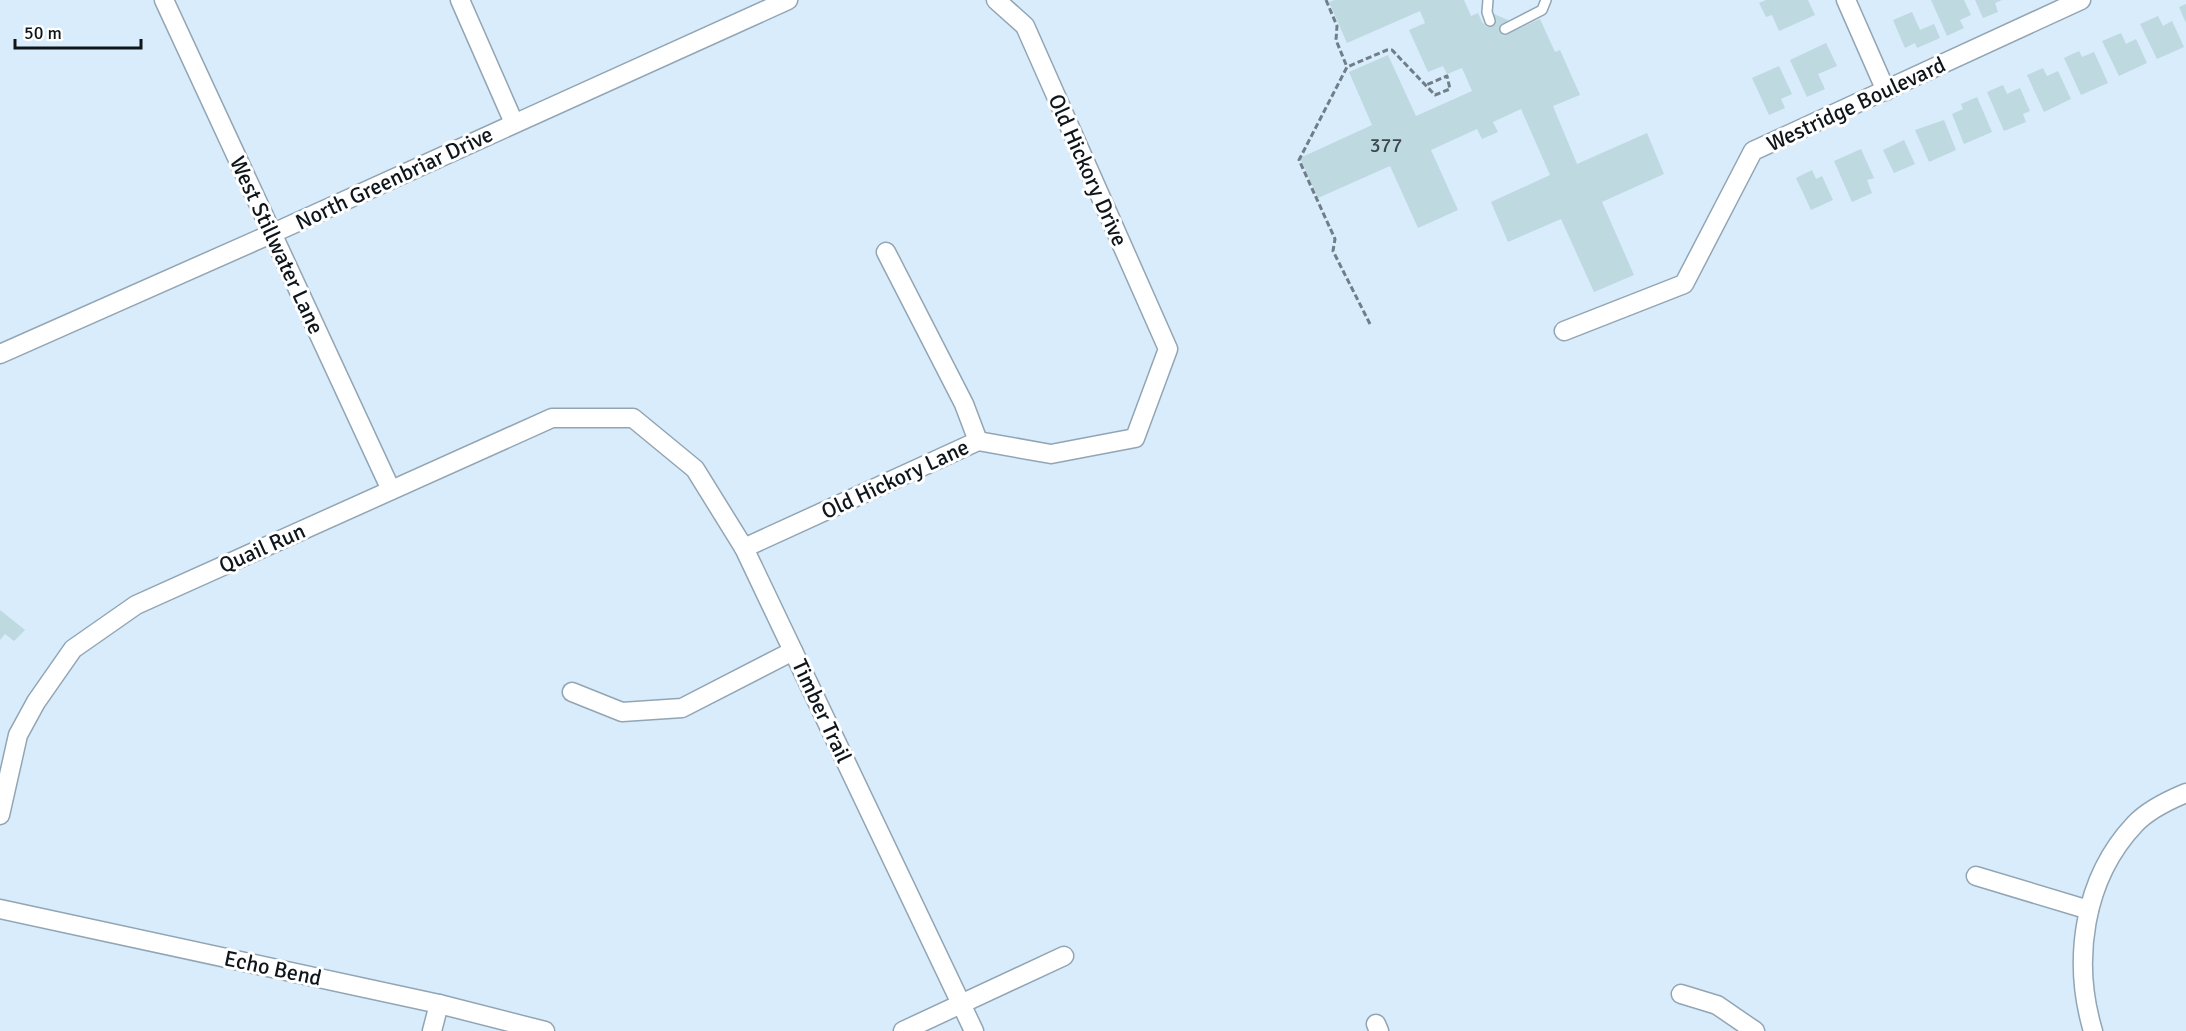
<svg xmlns="http://www.w3.org/2000/svg" width="2186" height="1031" font-family="Signika,sans-serif">
<rect width="100%" height="100%" fill="#d8ecfc"/>
<!-- building -->
<g fill="#bed9e0">
<polygon points="1335,0 1464,0 1471,16 1478,13 1482,22 1487,27 1494,14 1508,20 1503,36 1540,19 1555,52 1560,50 1580,95 1553,106 1577,164 1647,133 1664,174 1602,202 1634,275 1594,292 1561,219 1508,242 1491,202 1550,175 1521,109 1493,122 1498,132 1482,139 1477,129 1431,150 1458,210 1418,228 1390,166 1318,198 1300,158 1372,125 1349,72 1388,55 1416,116 1472,91 1462,68 1447,74 1443,66 1428,72 1409,30 1425,23 1420,11 1347,43 1329,2"/>
<polygon points="1766,0 1808,0 1815,15 1779,31 1772,15 1766,17 1759,3"/>
<polygon points="1931,0 1964,0 1971,15 1960,20 1964,28 1947,36"/>
<polygon points="1975,0 2002,0 1995,3 1998,12 1983,18"/>
<polygon points="2186,4 2186,23 2179,7"/>
<polygon points="1912,12 1920,30 1934,24 1940,38 1917,48 1915,43 1905,48 1893,20"/>
<polygon points="2158,16 2163,26 2172,21 2184,47 2157,59 2140,24"/>
<polygon points="2121,33 2126,44 2136,39 2147,63 2119,76 2102,41"/>
<polygon points="1826,43 1837,66 1818,74 1825,89 1807,97 1790,60"/>
<polygon points="2079,51 2082,57 2094,52 2108,83 2081,95 2064,58"/>
<polygon points="1779,66 1792,94 1781,99 1785,108 1769,115 1752,78"/>
<polygon points="2043,68 2047,76 2058,71 2071,99 2044,112 2027,75"/>
<polygon points="2003,85 2007,94 2020,88 2030,111 2023,114 2026,122 2004,131 1987,92"/>
<polygon points="1977,97 1992,132 1964,144 1952,114 1963,109 1961,104"/>
<polygon points="1944,120 1956,150 1929,162 1915,130"/>
<polygon points="1904,140 1915,164 1894,173 1883,150"/>
<polygon points="1861,149 1874,178 1867,180 1872,193 1852,202 1834,161"/>
<polygon points="1812,170 1816,179 1822,176 1833,200 1811,210 1796,178"/>
<polygon points="0,610 25,630 14,641 5,634 0,640"/>
</g>
<g fill="none" stroke-linecap="round" stroke-linejoin="round">
<!-- service casing -->
<g stroke="#92a5b4" stroke-width="12">
<g id="service">
<polyline points="1488,0 1487,12 1490,21"/>
<polyline points="1505,29 1542,10 1546,0"/>
</g>
</g>
<!-- minor casing -->
<g stroke="#92a5b4" stroke-width="21">
<g id="minor">
<polyline points="164,0 391,490"/>
<polyline points="460,0 514,123"/>
<polyline points="1846,0 1886,91"/>
<polyline points="886,252 964,404 978,441"/>
<polyline points="1564,331 1684,284 1753,151 2081,0"/>
<polyline points="0,354 271,234 788,0"/>
<polyline points="744,548 978,441 1051,454 1135,438 1168,349 1025,26 996,0"/>
<polyline points="572,692 622,712 682,708 793,651"/>
<polyline points="0,815 18,735 36,702 73,649 136,605 552,418 633,418 695,469 744,548 974,1031"/>
<polyline points="1976,876 2089,910"/>
<polyline points="0,909 439,1004 545,1031"/>
<polyline points="1681,994 1717,1005 1755,1031"/>
<polyline points="1376,1024 1379,1031"/>
<polyline points="432,1031 439,1004"/>
<polyline points="903,1031 1064,956"/>
<path d="M 2093,1031 C 2072,961 2083,879 2135,824 C 2148,810 2169,800 2186,793"/>
</g>
</g>
<!-- path -->
<g stroke="#707e88" stroke-width="3" stroke-dasharray="6 3" stroke-linecap="butt">
<polyline points="1326,0 1337,26 1336,40 1347,67"/>
<polyline points="1370,324 1333,251 1335,239 1299,160 1347,67 1387,50 1392,50 1435,95 1450,89 1447,76 1426,85"/>
</g>
<!-- service -->
<use href="#service" stroke="#fff" stroke-width="9"/>
<!-- minor -->
<use href="#minor" stroke="#fff" stroke-width="18"/>
</g>
<g text-anchor="middle" dominant-baseline="central" stroke-width="6" stroke-linejoin="round" paint-order="stroke">
<!-- number labels -->
<g font-size="20" fill="#3b474c">
<text x="1386" y="145">377</text>
</g>
<!-- street labels -->
<g font-size="22" fill="#0f161b" stroke="#fff">
<text transform="translate(1856 104) rotate(-25)">Westridge Boulevard</text>
<text transform="translate(1088 170) rotate(66)">Old Hickory Drive</text>
<text transform="translate(394 178) rotate(-25)">North Greenbriar Drive</text>
<text transform="translate(277 245) rotate(65)">West Stillwater Lane</text>
<text transform="translate(895 479) rotate(-25)">Old Hickory Lane</text>
<text transform="translate(262 548) rotate(-24)">Quail Run</text>
<text transform="translate(822 711) rotate(65)">Timber Trail</text>
<text transform="translate(273 968) rotate(12)">Echo Bend</text>
</g>
</g>
<!-- scale -->
<path d="M15 39v9h126v-9" fill="none" stroke="#0f161b" stroke-width="3"/>
<text x="24" y="39" font-size="18" fill="#0f161b" stroke="#ffffff" stroke-width="4.5" paint-order="stroke">50 m</text>
</svg>
